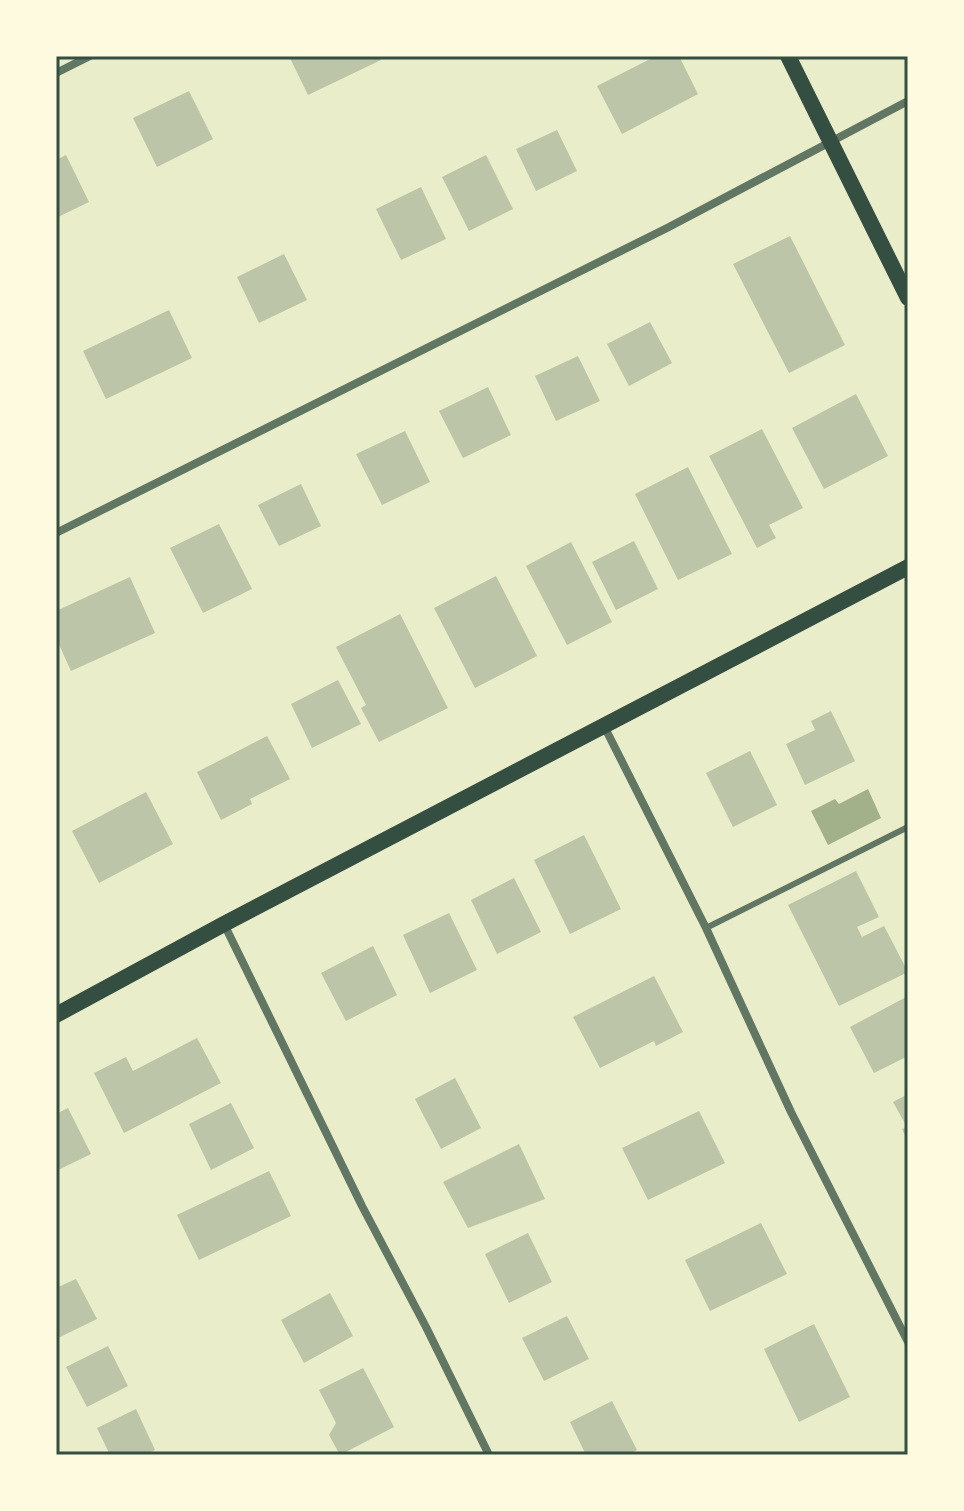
<svg xmlns="http://www.w3.org/2000/svg" width="964" height="1511" font-family="'Noto Sans',sans-serif">
<rect width="100%" height="100%" fill="#e9edc9"/>
<!-- water -->
<polygon fill="#a3b18a" points="868,789 881,818 828,845 811,811 835,799 839,804"/>
<!-- building -->
<g fill="#bcc5a7">
<polygon points="289,56 379,56 381,60 308,95"/>
<polygon points="656,56 679,56 698,94 622,134 597,86"/>
<polygon points="189,91 213,139 157,167 133,118"/>
<polygon points="557,130 577,171 536,191 516,149"/>
<polygon points="66,155 89,202 56,218 56,160"/>
<polygon points="486,155 513,209 469,231 442,177"/>
<polygon points="421,187 446,239 401,260 376,209"/>
<polygon points="790,236 845,345 789,373 733,264"/>
<polygon points="284,254 307,300 259,323 237,277"/>
<polygon points="169,310 192,358 106,399 83,351"/>
<polygon points="650,322 672,363 629,386 607,344"/>
<polygon points="578,356 600,401 556,421 535,376"/>
<polygon points="488,387 511,435 463,458 439,411"/>
<polygon points="856,394 888,456 824,489 792,428"/>
<polygon points="762,429 803,508 769,525 776,538 757,548 709,456"/>
<polygon points="405,431 430,482 382,505 356,454"/>
<polygon points="688,467 732,554 678,580 635,494"/>
<polygon points="301,484 321,526 279,546 258,505"/>
<polygon points="219,524 252,589 203,613 170,548"/>
<polygon points="634,541 658,589 616,610 592,562"/>
<polygon points="571,542 612,622 567,645 526,566"/>
<polygon points="496,576 537,656 475,688 434,608"/>
<polygon points="130,577 155,633 71,671 56,638 56,611"/>
<polygon points="400,614 448,708 379,742 361,708 366,705 336,647"/>
<polygon points="338,680 361,724 312,748 291,704"/>
<polygon points="831,711 855,761 805,785 786,744 815,730 811,721"/>
<polygon points="267,736 290,779 250,799 252,804 221,820 197,772"/>
<polygon points="750,751 777,805 733,827 706,773"/>
<polygon points="146,792 173,844 99,883 72,831"/>
<polygon points="584,835 621,909 570,934 534,860"/>
<polygon points="856,871 879,917 857,927 862,937 884,926 908,972 839,1006 788,905"/>
<polygon points="514,878 541,932 497,954 471,900"/>
<polygon points="449,913 477,970 430,993 403,935"/>
<polygon points="373,946 397,995 346,1021 321,973"/>
<polygon points="654,976 683,1032 656,1046 654,1041 600,1068 573,1017"/>
<polygon points="908,996 908,1056 874,1073 850,1027"/>
<polygon points="197,1038 221,1083 124,1133 94,1073 126,1057 133,1071"/>
<polygon points="455,1078 481,1128 441,1149 415,1099"/>
<polygon points="908,1094 908,1141 902,1129 907,1127 893,1102"/>
<polygon points="231,1103 254,1148 211,1170 189,1124"/>
<polygon points="68,1108 91,1154 56,1171 56,1114"/>
<polygon points="699,1111 725,1163 648,1200 622,1148"/>
<polygon points="519,1144 545,1199 468,1228 443,1182"/>
<polygon points="269,1171 291,1216 199,1260 177,1215"/>
<polygon points="761,1223 787,1274 710,1311 685,1260"/>
<polygon points="528,1233 552,1282 509,1303 485,1254"/>
<polygon points="76,1279 97,1319 56,1339 56,1288"/>
<polygon points="330,1293 353,1336 304,1363 281,1320"/>
<polygon points="567,1316 589,1359 544,1381 522,1338"/>
<polygon points="814,1324 850,1397 799,1422 764,1349"/>
<polygon points="108,1346 128,1386 87,1407 66,1367"/>
<polygon points="363,1368 394,1427 340,1455 329,1435 336,1423 319,1390"/>
<polygon points="612,1401 637,1450 627,1455 586,1455 570,1422"/>
<polygon points="136,1409 155,1450 144,1455 110,1455 97,1428"/>
</g>
<g fill="none" stroke-linecap="round" stroke-linejoin="round">
<!-- service -->
<polyline stroke="#617663" stroke-width="6" points="706,928 908,827"/>
<!-- minor -->
<g stroke="#617663" stroke-width="8">
<polyline points="56,73 90,56"/>
<polyline points="56,533 667,228 908,101"/>
<polyline points="604,726 706,928 791,1112 908,1342"/>
<polyline points="224,924 362,1206 426,1327 489,1455"/>
</g>
<!-- secondary -->
<g stroke="#344e41" stroke-width="16">
<polyline points="788,56 908,298"/>
<polyline points="56,1015 224,924 908,567"/>
</g>
</g>
<!-- border -->
<rect width="964" height="1511" fill="none" stroke="#fefae0" stroke-width="116"/>
<rect x="58" y="58" width="848" height="1395" fill="none" stroke="#344e41" stroke-width="3"/>
</svg>
